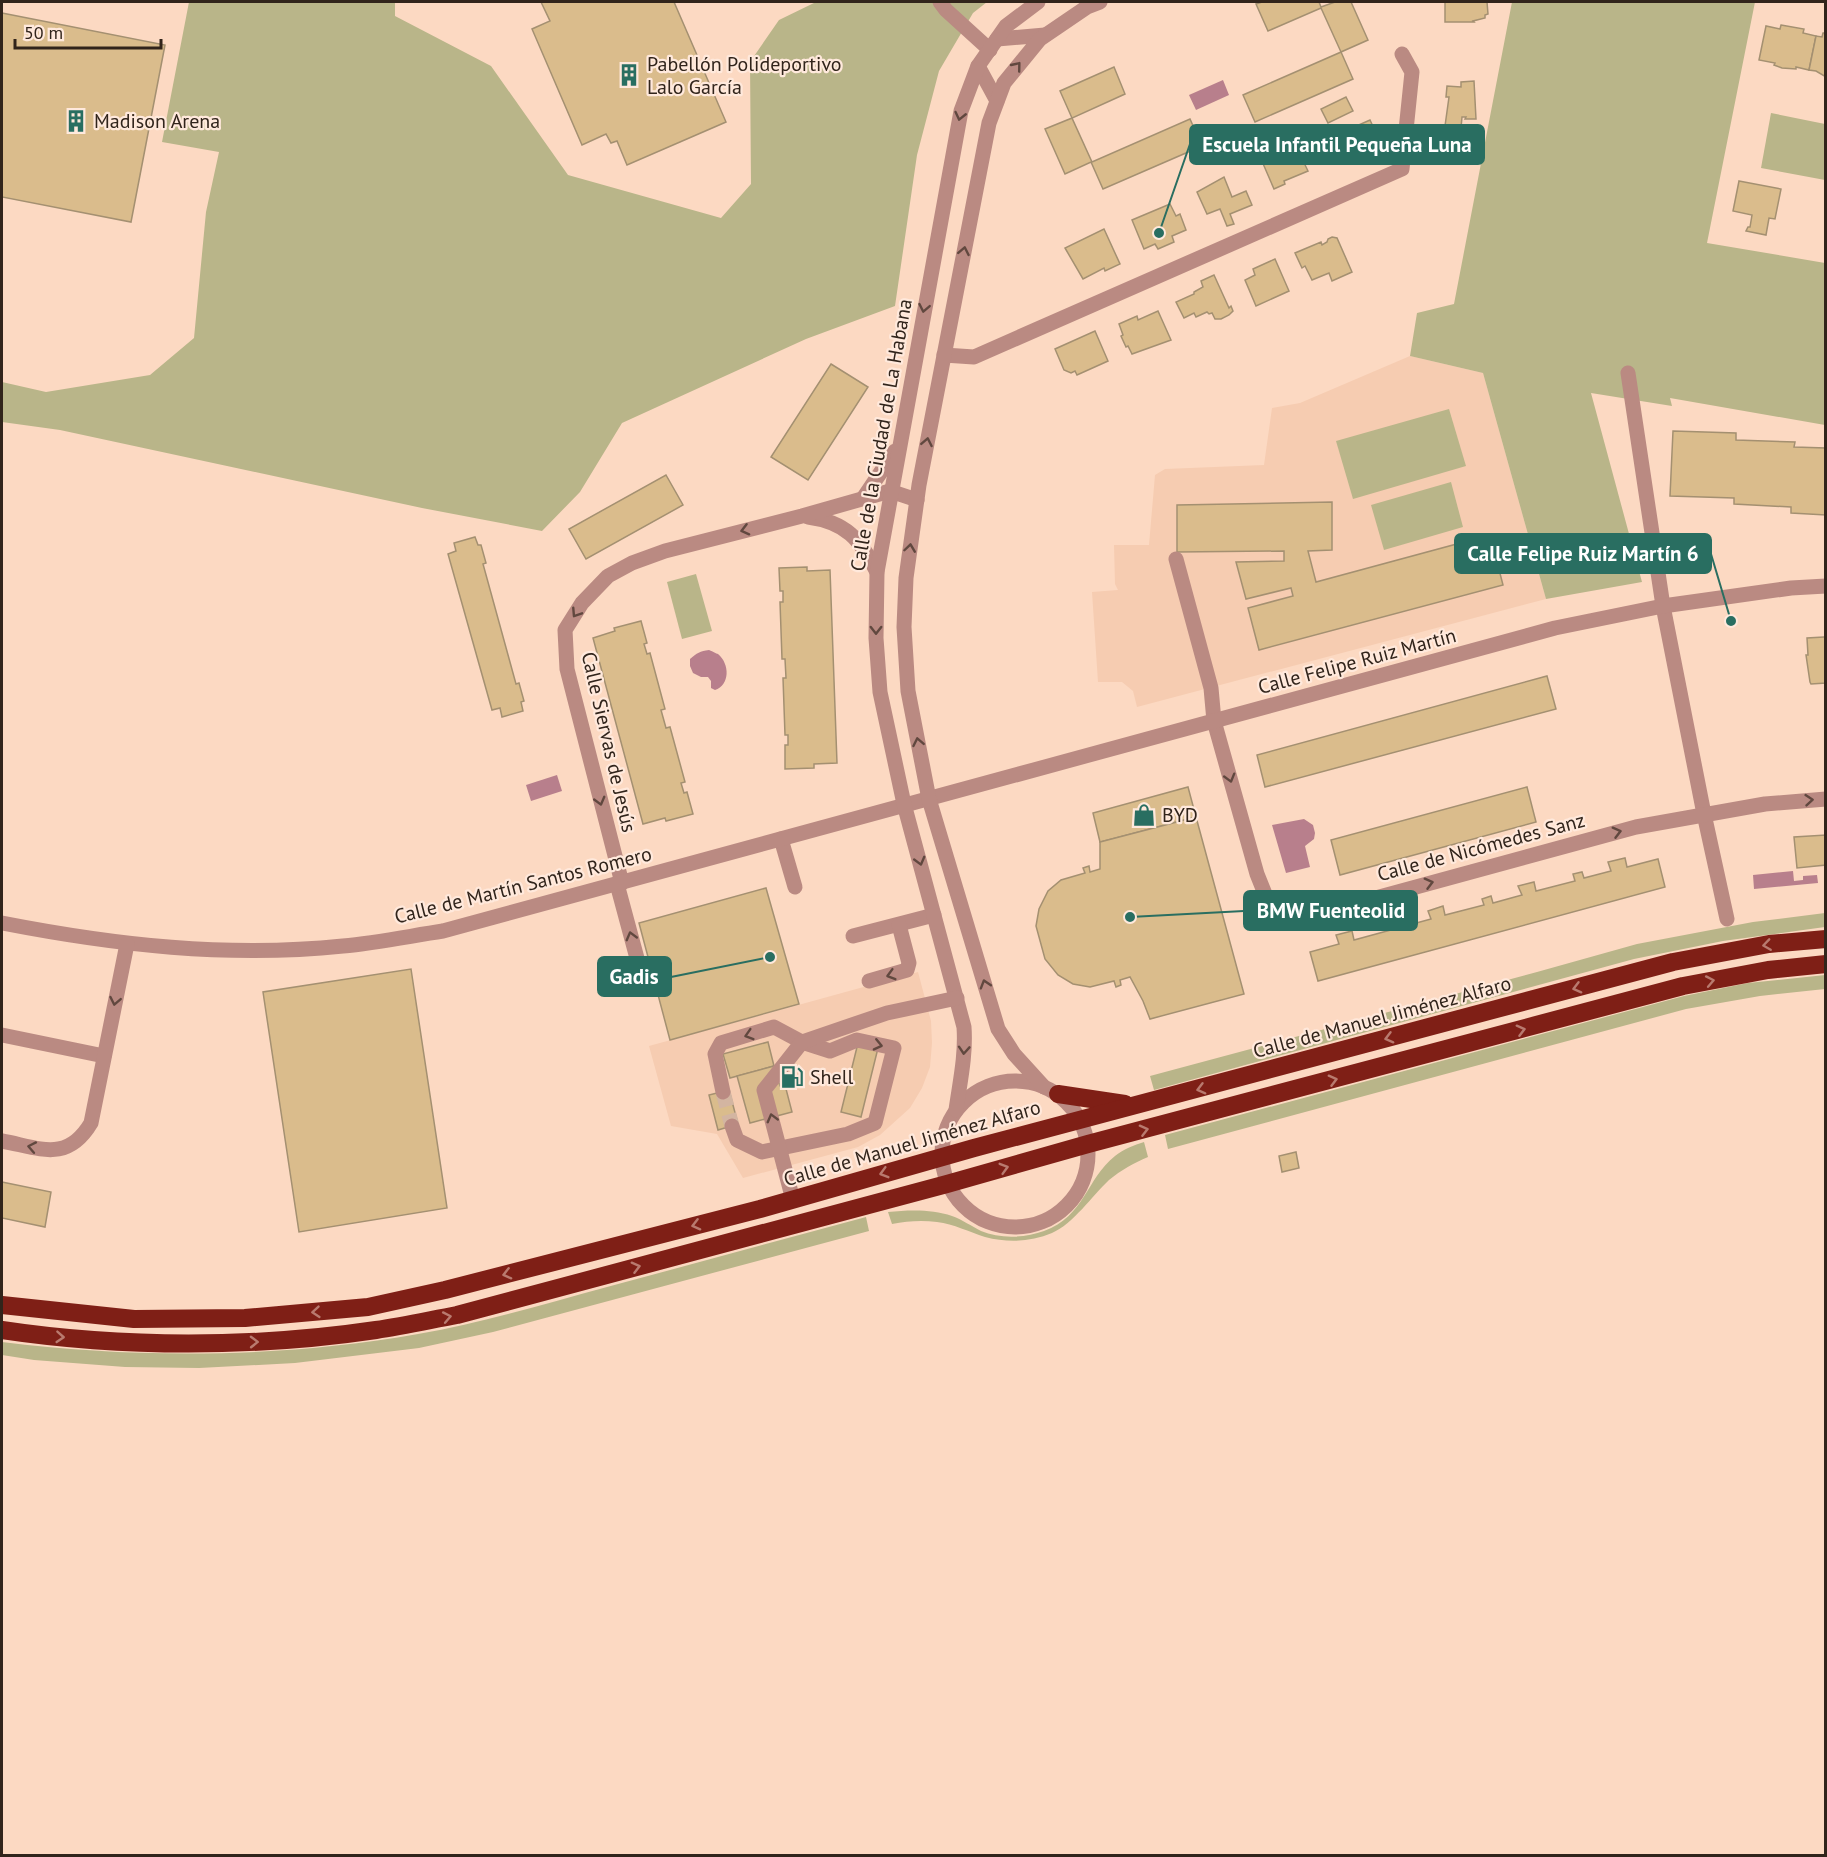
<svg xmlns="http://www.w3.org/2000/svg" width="1827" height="1857" font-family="'PT Sans',sans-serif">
<rect width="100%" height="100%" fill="#fcd9c2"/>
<!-- built -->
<g fill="#f6ccb1">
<polygon points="1410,356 1483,373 1546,599 1137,707 1133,691 1122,682 1098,682 1092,592 1118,590 1115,584 1114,545 1149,545 1155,475 1165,469 1264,465 1272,408 1300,403"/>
<polygon points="918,972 931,1021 932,1043 930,1067 922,1088 910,1108 880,1135 858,1147 743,1178 717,1134 671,1126 649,1046"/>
</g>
<!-- green -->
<g fill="#b9b589">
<polygon points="189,2 395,2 395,16 491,66 568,175 721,218 751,184 750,62 779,20 816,2 987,2 973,13 939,71 917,155 895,306 806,339 622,423 580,492 542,531 422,508 60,430 2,422 2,382 46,392 150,375 194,338 206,212 219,152 162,142"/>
<polygon points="1512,2 1755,2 1707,243 1825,263 1825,425 1670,398 1672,406 1591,393 1642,582 1546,599 1483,373 1410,356 1417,313 1454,304"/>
<polygon points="1771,113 1825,124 1825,180 1761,168"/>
<polygon points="1449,409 1466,466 1353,499 1336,441"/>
<polygon points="1451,482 1463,527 1384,550 1371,505"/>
<polygon points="696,574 712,631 682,639 667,582"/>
<polygon points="1825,913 1825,927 1723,941 1634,959 1154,1090 1150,1076 1537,972 1637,944 1753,922"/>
<polygon points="1825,975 1825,989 1760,996 1686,1009 1168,1149 1165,1135 1684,996 1748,983"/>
<path d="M 1144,1142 L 1148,1157 C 1134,1163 1121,1170 1109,1180 C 1092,1196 1073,1224 1052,1233 C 1031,1242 1008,1243 985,1237 C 969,1232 954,1224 937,1222 C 922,1220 907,1221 892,1224 L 888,1212 C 909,1210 932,1209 952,1216 C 963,1220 971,1226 981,1231 C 1000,1239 1025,1238 1044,1231 C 1085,1216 1086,1179 1115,1156 C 1124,1149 1134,1145 1144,1142 Z"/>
<path d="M 866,1217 L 869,1231 L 493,1332 L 419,1348 L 295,1363 L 199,1368 L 125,1367 L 34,1360 L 2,1355 L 2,1342 C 139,1359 281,1358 418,1334 C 482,1323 544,1304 607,1287 C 693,1264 780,1240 866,1217 Z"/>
</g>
<!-- water -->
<g fill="#b87f8c">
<polygon points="1223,80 1229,95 1196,110 1189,95"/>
<path d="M 709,650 C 710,650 717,654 718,654 C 730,664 730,685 715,690 L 711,688 L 711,681 L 708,677 L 701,677 L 693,673 L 690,666 L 690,659 C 697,653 700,651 709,650 Z"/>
<polygon points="557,775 562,791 531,801 526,785"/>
<polygon points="1304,819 1313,825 1315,833 1314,839 1305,846 1310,867 1286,873 1272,825"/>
<polygon points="1793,871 1794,881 1803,880 1803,876 1817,875 1818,883 1754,889 1753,875"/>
</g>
<!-- building -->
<g fill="#dabc8c" stroke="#a49071" stroke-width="1.5">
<polygon points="541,2 674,2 726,122 627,165 617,141 611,143 606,134 582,145 532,29 550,21"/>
<polygon points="1262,2 1319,2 1321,7 1335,2 1351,2 1368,40 1341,52 1353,79 1255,122 1243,95 1341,52 1321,8 1268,31 1256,4"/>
<polygon points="1445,2 1487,2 1488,14 1485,15 1485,18 1473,21 1474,22 1445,22"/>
<polygon points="2,13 165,45 131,222 2,197"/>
<polygon points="1781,25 1804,29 1803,33 1816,36 1809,70 1796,67 1796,69 1782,68 1774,65 1775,63 1759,60 1766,26 1780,29"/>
<polygon points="1823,33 1826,33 1826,77 1816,71 1809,70 1816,36 1822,37"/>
<polygon points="1114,67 1125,94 1072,118 1092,162 1190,119 1202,146 1103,189 1091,162 1065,174 1045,129 1072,118 1060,91"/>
<polygon points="1474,81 1476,119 1465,119 1466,117 1462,117 1461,128 1445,126 1449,97 1446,97 1447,86 1461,87 1461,82"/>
<polygon points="1346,97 1353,111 1328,123 1321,109"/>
<polygon points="1370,120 1383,148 1344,163 1337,147 1334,149 1330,147 1328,142 1329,138"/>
<polygon points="1295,144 1308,171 1284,181 1285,184 1274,189 1261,159"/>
<polygon points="1224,177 1232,197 1246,191 1252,205 1230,214 1234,224 1227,226 1220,209 1207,214 1197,192"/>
<polygon points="1739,181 1781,189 1775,219 1769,218 1766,235 1746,231 1748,227 1750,227 1752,215 1733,211"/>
<polygon points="1170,204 1176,216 1180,214 1186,230 1172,236 1174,242 1158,249 1155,244 1144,249 1132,220"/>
<polygon points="1104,229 1120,264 1105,271 1104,268 1083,279 1065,248"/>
<polygon points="1332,237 1337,238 1352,272 1332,281 1329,273 1312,280 1305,266 1302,268 1295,253 1321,242 1322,245 1327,242 1328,239"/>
<polygon points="1275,259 1289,291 1256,306 1245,280 1255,275 1253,269"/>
<polygon points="1214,275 1229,308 1231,306 1233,311 1229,315 1221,319 1215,319 1212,313 1209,314 1207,312 1196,317 1194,313 1184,318 1176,302 1194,294 1194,292 1203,287 1201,281"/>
<polygon points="1158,311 1171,340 1132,354 1128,346 1126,347 1121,336 1123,335 1119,324 1137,316 1138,320"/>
<polygon points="1095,331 1108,361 1077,375 1075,371 1071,373 1064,370 1055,349"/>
<polygon points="831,364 868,387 808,480 771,457"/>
<polygon points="1673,431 1736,433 1736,440 1795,442 1794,447 1826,448 1826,515 1791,513 1791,507 1734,504 1734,498 1670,496"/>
<polygon points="666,475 683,505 586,559 569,529"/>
<polygon points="1332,502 1332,550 1308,551 1316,582 1490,535 1503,585 1259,650 1248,608 1293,596 1291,588 1246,599 1236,562 1284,561 1284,551 1177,552 1177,505"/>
<polygon points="475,537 478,545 481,545 486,563 483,564 516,684 519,683 524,701 521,702 523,711 502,717 500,708 492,710 448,554 456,551 454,543"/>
<polygon points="807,567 807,571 830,570 837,763 814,764 814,768 785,769 785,745 788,745 788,735 785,735 783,678 786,678 785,659 782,659 780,602 783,602 783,591 780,591 779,568"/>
<polygon points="641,621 647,643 644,644 647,654 650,653 665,709 661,710 666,728 670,727 685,782 681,783 684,793 687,792 693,814 666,821 665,818 643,824 593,638 615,631 614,628"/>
<polygon points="1824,637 1826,637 1826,683 1811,684 1810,682 1806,655 1808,655 1807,638"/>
<polygon points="1547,676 1556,709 1265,787 1257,755"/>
<polygon points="1188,787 1196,817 1100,842 1093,813"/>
<polygon points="1527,787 1536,822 1340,875 1331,840"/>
<polygon points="1196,817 1244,994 1150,1019 1143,1001 1130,977 1120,980 1121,985 1116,987 1114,981 1090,987 1073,984 1058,975 1045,959 1036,926 1039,909 1048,891 1061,880 1085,873 1083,868 1089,866 1090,872 1100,869 1100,842"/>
<polygon points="1826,835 1826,865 1797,868 1794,837"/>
<polygon points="1625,858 1627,867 1658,859 1665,887 1318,981 1310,952 1339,944 1336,935 1352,931 1354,940 1431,919 1428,911 1443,906 1445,915 1484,905 1482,899 1491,896 1493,903 1522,895 1518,886 1534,882 1536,891 1575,881 1573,874 1582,872 1584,878 1611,871 1608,862"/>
<polygon points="766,888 799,1004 670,1040 639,923"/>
<polygon points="411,969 447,1208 299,1232 263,992"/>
<polygon points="768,1042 774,1066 730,1078 723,1054"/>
<polygon points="858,1043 878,1048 861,1117 841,1112"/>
<polygon points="774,1066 780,1086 785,1085 792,1112 750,1123 737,1076"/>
<polygon points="729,1090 738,1124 718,1130 709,1095"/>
<polygon points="1296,1152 1299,1168 1282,1172 1279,1156"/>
<polygon points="2,1182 51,1192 45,1227 2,1218"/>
</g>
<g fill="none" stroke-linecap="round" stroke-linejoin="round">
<!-- minor-tunnel -->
<polyline stroke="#d3b5a1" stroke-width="15" stroke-dasharray="15 8" stroke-linecap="butt" points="723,1092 732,1126"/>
<!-- minor -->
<g stroke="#ba8a82" stroke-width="15">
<polyline points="940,2 946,10 990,50"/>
<polyline points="997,39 1045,35"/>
<polyline points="978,66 997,101"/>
<polyline points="944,355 974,357 1402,169 1412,72 1402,54"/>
<polyline points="1628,373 1663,606 1704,814 1727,919"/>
<polyline points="864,497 895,451"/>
<path d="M 808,517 C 846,522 860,539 877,572"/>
<polyline points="1176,559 1211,688 1214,721 1257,874 1269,904 1285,915 1317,914 1636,827 1765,804 1826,799"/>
<polyline points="781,839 795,887"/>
<polyline points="622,883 567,669 565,630 582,603 608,576 632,563 665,551 802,516 890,491 917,500"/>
<polyline points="617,884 645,988"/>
<path d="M 2,923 C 115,945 227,958 343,946 C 376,943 410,936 443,931 L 1555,628 L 1663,606 L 1791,588 L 1826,586"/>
<polyline points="853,936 934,915"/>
<polyline points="869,981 907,970 909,963 899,925"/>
<polyline points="2,1035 104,1056"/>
<circle cx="1015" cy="1154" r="73"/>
<polyline points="1044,1087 1014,1054 998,1029 929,799 908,691 904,627 906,578 919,485 989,123 1004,83 1040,39 1087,7 1100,2"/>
<polyline points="723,1092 715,1054 721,1043 774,1027 802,1042 830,1051 857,1040 894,1048 875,1123 848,1134 762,1152 737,1140 732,1126"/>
<path d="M 956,1110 C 960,1082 966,1055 964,1027 L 904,804 L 880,692 L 876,638 L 877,572 L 961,111 L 978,66 L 1006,26 L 1038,2"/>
<path d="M 2,1141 C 40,1148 67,1163 91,1123 L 127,944"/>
<polyline points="793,1200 764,1090 802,1042 887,1013 957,998"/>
</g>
<!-- highway -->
<g stroke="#7f1f16" stroke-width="18">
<polyline points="1058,1094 1125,1104"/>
<polyline points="2,1305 134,1319 245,1318 368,1307 445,1290 760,1209 974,1148 1673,962 1769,944 1826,939"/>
<path d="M 2,1330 C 122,1348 255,1348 376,1330 C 403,1326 430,1320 457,1315 L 947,1184 L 1088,1144 L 1683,986 L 1768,970 L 1826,964"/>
</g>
</g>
<!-- one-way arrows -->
<defs><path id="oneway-chevron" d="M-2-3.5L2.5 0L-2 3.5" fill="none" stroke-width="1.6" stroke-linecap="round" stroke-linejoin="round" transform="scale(1.5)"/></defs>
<g stroke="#61483f">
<use href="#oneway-chevron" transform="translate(1017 66) rotate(-51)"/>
<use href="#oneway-chevron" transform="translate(960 116) rotate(103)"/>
<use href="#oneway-chevron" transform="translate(964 251) rotate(-79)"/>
<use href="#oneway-chevron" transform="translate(924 308) rotate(101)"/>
<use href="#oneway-chevron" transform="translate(927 442) rotate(-79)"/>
<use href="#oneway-chevron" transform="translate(745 530) rotate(166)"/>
<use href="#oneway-chevron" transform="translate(910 548) rotate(-82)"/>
<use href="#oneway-chevron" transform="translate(576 613) rotate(123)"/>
<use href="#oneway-chevron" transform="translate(876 630) rotate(90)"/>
<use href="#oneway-chevron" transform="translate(918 742) rotate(-101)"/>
<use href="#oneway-chevron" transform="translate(1230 778) rotate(74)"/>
<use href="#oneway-chevron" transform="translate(1809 800) rotate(-5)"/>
<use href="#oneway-chevron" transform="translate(600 801) rotate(75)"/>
<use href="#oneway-chevron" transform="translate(1617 832) rotate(-15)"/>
<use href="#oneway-chevron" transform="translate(920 861) rotate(75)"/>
<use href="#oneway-chevron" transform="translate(1429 883) rotate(-15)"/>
<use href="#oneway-chevron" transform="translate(631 936) rotate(-105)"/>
<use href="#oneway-chevron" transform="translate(891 975) rotate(164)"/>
<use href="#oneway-chevron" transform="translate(985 984) rotate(-107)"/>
<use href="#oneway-chevron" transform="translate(115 1001) rotate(101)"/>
<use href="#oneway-chevron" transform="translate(749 1035) rotate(163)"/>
<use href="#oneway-chevron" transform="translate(878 1045) rotate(13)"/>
<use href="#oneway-chevron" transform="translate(964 1050) rotate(94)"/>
<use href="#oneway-chevron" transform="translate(772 1118) rotate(-105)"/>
<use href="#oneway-chevron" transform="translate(32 1147) rotate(-169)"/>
</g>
<g stroke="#b97a6f">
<use href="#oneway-chevron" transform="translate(1767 945) rotate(172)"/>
<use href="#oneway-chevron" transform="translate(1710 981) rotate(-11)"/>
<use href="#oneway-chevron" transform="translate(1577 988) rotate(165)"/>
<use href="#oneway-chevron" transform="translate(1521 1030) rotate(-15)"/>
<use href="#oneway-chevron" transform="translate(1389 1038) rotate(165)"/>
<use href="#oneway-chevron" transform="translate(1333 1080) rotate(-15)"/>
<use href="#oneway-chevron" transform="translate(1201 1089) rotate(165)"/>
<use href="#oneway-chevron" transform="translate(1144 1130) rotate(-14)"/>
<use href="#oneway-chevron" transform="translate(1004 1168) rotate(-16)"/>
<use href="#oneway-chevron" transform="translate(884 1173) rotate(164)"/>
<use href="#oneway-chevron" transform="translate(696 1225) rotate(166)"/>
<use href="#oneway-chevron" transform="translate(636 1267) rotate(-15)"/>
<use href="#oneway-chevron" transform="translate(507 1274) rotate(166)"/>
<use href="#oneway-chevron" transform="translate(316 1312) rotate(175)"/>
<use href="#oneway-chevron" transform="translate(447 1317) rotate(-11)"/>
<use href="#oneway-chevron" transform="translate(60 1337) rotate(4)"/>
<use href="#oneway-chevron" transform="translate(254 1342) rotate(-1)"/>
</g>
<!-- icons -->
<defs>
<g id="building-bare" transform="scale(1.8)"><path d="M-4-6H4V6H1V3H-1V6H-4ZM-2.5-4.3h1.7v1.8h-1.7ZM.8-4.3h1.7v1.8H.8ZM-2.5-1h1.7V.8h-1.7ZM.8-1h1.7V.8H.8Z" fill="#296e61" stroke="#ffe9dc" stroke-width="2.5" paint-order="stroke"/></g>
<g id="shop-bare" transform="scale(1.8)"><path d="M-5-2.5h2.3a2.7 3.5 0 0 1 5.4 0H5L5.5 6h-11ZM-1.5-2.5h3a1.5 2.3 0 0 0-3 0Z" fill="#296e61" stroke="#ffe9dc" stroke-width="2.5" paint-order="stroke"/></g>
<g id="fuel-bare" transform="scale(1.8)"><path d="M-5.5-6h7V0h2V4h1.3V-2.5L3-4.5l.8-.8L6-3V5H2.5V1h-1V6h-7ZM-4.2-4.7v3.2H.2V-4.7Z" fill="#296e61" stroke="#ffe9dc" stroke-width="2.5" paint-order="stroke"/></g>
</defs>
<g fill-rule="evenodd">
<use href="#building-bare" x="629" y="75"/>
<use href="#building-bare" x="76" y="121"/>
<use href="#shop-bare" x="1144" y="815"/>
<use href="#fuel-bare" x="792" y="1077"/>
</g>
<g text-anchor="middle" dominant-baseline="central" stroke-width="4.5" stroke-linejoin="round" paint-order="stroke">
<!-- poi labels -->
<g font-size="20" fill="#31241b" stroke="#ffe9dc" text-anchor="start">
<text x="647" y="64">Pabellón Polideportivo<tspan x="647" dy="23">Lalo García</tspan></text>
<text x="94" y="121">Madison Arena</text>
<text x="1162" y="815">BYD</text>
<text x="810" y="1077">Shell</text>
</g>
<!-- street labels -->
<g font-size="20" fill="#31241b" stroke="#ffe9dc">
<text transform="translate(881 435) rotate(-80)">Calle de la Ciudad de La Habana</text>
<text transform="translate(1357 661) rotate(-15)">Calle Felipe Ruiz Martín</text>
<text transform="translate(609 742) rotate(77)">Calle Siervas de Jesús</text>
<text transform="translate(1481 847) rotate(-15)">Calle de Nicómedes Sanz</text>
<text transform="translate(523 885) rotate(-14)">Calle de Martín Santos Romero</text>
<text transform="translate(1382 1017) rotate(-15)">Calle de Manuel Jiménez Alfaro</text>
<text transform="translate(912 1143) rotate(-16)">Calle de Manuel Jiménez Alfaro</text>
</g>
</g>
<!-- callouts -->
<path fill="none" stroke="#296e61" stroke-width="2" d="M1159 233L1190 144M1731 621L1711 554M1130 917L1244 911M770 957L671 977"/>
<g fill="#296e61" stroke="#ffe9dc" stroke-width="2">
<circle cx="1159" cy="233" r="6"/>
<circle cx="1731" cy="621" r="6"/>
<circle cx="1130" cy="917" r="6"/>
<circle cx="770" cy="957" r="6"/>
</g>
<g fill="#296e61" stroke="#296e61" stroke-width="2">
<rect x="1190" y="125" width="294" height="39" rx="6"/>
<rect x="1455" y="534" width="256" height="39" rx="6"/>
<rect x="1244" y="891" width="173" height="39" rx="6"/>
<rect x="598" y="957" width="73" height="39" rx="6"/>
</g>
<g font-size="21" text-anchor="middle" font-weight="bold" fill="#fff">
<text x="1337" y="152">Escuela Infantil Pequeña Luna</text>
<text x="1583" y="561">Calle Felipe Ruiz Martín 6</text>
<text x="1331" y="918">BMW Fuenteolid</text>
<text x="634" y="984">Gadis</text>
</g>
<!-- border -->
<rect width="1827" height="1857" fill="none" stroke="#31241b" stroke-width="6"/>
<!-- scale -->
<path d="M15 39v9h146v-9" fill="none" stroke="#31241b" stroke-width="3"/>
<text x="24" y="39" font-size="18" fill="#31241b" stroke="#ffe9dc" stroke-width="4.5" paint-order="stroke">50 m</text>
</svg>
